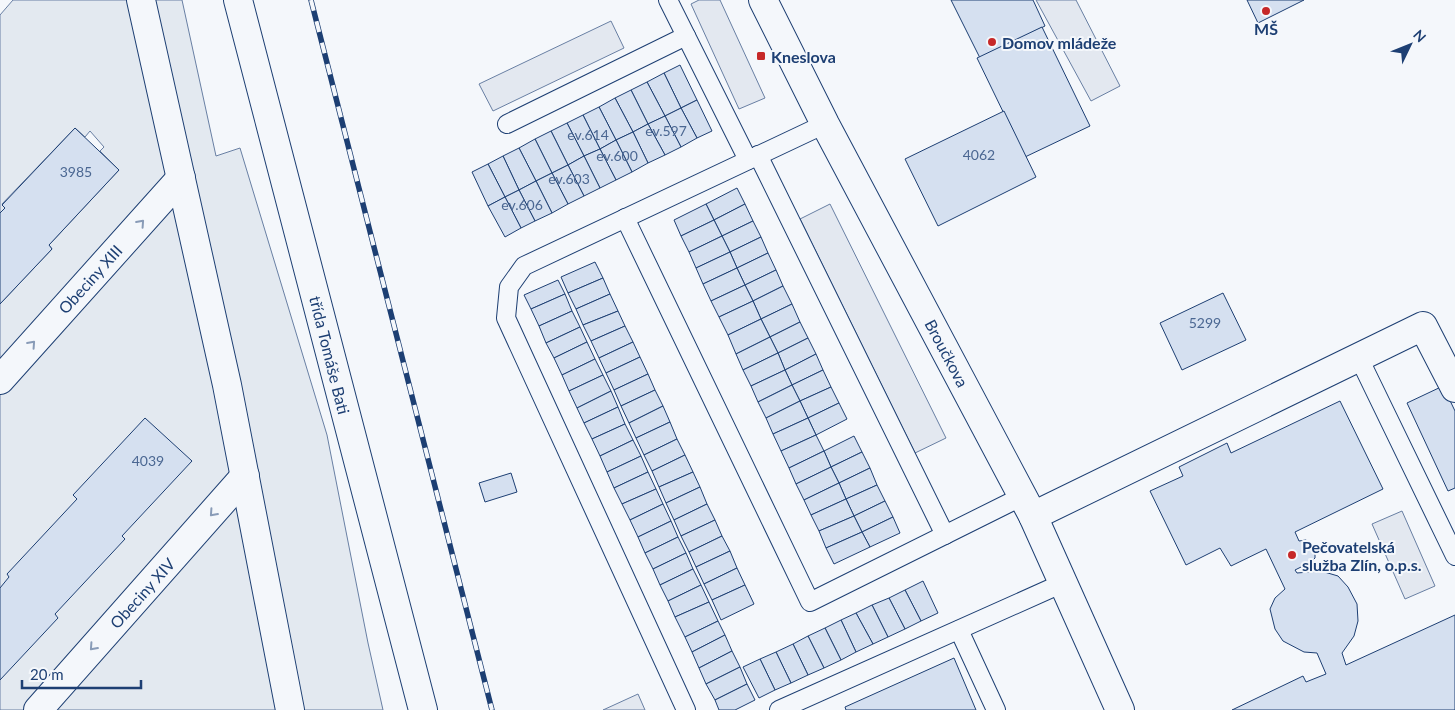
<svg xmlns="http://www.w3.org/2000/svg" width="1455" height="710" font-family="Lato,sans-serif">
<rect width="100%" height="100%" fill="#f4f7fb"/>
<!-- green -->
<polygon fill="#e3e9f0" stroke="#687fa3" points="13,0 182,0 216,156 240,148 327,435 368,643 383,710 0,710 0,304 52,249 49,245 119,170 100,151 104,147 90,131 85,137 75,128 2,204 5,208 0,213 0,15"/>
<!-- parking -->
<g fill="#e3e8f0" stroke="#687fa3">
<polygon points="699,0 720,0 765,98 739,109 691,4"/>
<polygon points="1036,0 1076,0 1120,86 1091,101"/>
<polygon points="611,21 624,48 493,111 479,84"/>
<polygon points="830,204 946,438 915,453 800,219"/>
<polygon points="1402,511 1435,586 1405,599 1372,524"/>
<polygon points="638,694 645,710 603,710"/>
</g>
<!-- building -->
<g fill="#d5e0f0" stroke="#1d3f73">
<polygon points="951,0 1033,0 1045,26 980,58"/>
<polygon points="1247,0 1304,0 1258,23"/>
<polygon points="1042,27 1090,126 1025,157 977,58"/>
<polygon points="680,65 697,100 681,108 664,73"/>
<polygon points="664,73 681,108 665,116 647,82"/>
<polygon points="647,82 665,116 648,124 631,90"/>
<polygon points="631,90 648,124 633,132 615,98"/>
<polygon points="615,98 633,132 616,140 599,107"/>
<polygon points="697,100 712,131 697,138 681,108"/>
<polygon points="599,107 616,140 600,149 583,115"/>
<polygon points="681,108 697,138 681,147 665,116"/>
<polygon points="1004,111 1036,177 938,226 905,159"/>
<polygon points="583,115 600,149 584,156 567,123"/>
<polygon points="665,116 681,147 665,155 648,124"/>
<polygon points="567,123 584,156 568,165 551,131"/>
<polygon points="648,124 665,155 648,163 633,132"/>
<polygon points="75,128 119,170 49,245 52,249 0,304 0,213 5,208 2,205"/>
<polygon points="551,131 568,165 552,173 535,139"/>
<polygon points="633,132 648,163 632,172 616,140"/>
<polygon points="535,139 552,173 536,181 519,148"/>
<polygon points="616,140 632,172 616,180 600,149"/>
<polygon points="519,148 536,181 519,190 503,156"/>
<polygon points="600,149 616,180 600,188 584,156"/>
<polygon points="503,156 519,190 505,197 488,164"/>
<polygon points="584,156 600,188 584,196 568,165"/>
<polygon points="488,164 505,197 488,206 472,172"/>
<polygon points="568,165 584,196 568,204 552,173"/>
<polygon points="552,173 568,204 552,213 536,181"/>
<polygon points="536,181 552,213 535,221 519,190"/>
<polygon points="737,188 745,204 714,220 706,204"/>
<polygon points="519,190 535,221 521,228 505,197"/>
<polygon points="505,197 521,228 505,237 488,206"/>
<polygon points="706,204 714,220 681,236 674,220"/>
<polygon points="745,204 753,221 722,236 714,220"/>
<polygon points="714,220 722,236 689,252 681,236"/>
<polygon points="753,221 761,237 730,252 722,236"/>
<polygon points="722,236 730,252 696,268 689,252"/>
<polygon points="761,237 768,253 737,268 730,252"/>
<polygon points="730,252 737,268 703,284 696,268"/>
<polygon points="768,253 776,270 745,285 737,268"/>
<polygon points="595,262 603,278 568,293 561,277"/>
<polygon points="737,268 745,285 711,301 703,284"/>
<polygon points="776,270 783,286 753,301 745,285"/>
<polygon points="603,278 610,294 576,309 568,293"/>
<polygon points="558,280 565,294 531,309 524,295"/>
<polygon points="745,285 753,301 719,317 711,301"/>
<polygon points="783,286 792,304 761,319 753,301"/>
<polygon points="1223,293 1246,340 1182,370 1160,323"/>
<polygon points="565,294 572,311 539,326 531,309"/>
<polygon points="610,294 618,311 583,325 576,309"/>
<polygon points="753,301 761,319 728,335 719,317"/>
<polygon points="792,304 800,322 770,337 761,319"/>
<polygon points="572,311 580,327 546,343 539,326"/>
<polygon points="618,311 625,326 591,341 583,325"/>
<polygon points="761,319 770,337 736,354 728,335"/>
<polygon points="800,322 808,338 778,353 770,337"/>
<polygon points="625,326 633,342 599,358 591,341"/>
<polygon points="580,327 587,342 554,358 546,343"/>
<polygon points="770,337 778,353 743,370 736,354"/>
<polygon points="808,338 816,354 785,370 778,353"/>
<polygon points="587,342 595,359 562,375 554,358"/>
<polygon points="633,342 640,357 606,373 599,358"/>
<polygon points="778,353 785,370 751,386 743,370"/>
<polygon points="816,354 823,370 792,385 785,370"/>
<polygon points="640,357 648,374 614,390 606,373"/>
<polygon points="595,359 603,375 569,391 562,375"/>
<polygon points="785,370 792,385 758,402 751,386"/>
<polygon points="823,370 831,387 800,401 792,385"/>
<polygon points="648,374 655,390 621,406 614,390"/>
<polygon points="603,375 611,391 577,408 569,391"/>
<polygon points="792,385 800,401 766,418 758,402"/>
<polygon points="1443,386 1455,411 1455,488 1448,491 1407,403"/>
<polygon points="831,387 839,403 808,418 800,401"/>
<polygon points="655,390 663,406 629,423 621,406"/>
<polygon points="611,391 618,407 584,423 577,408"/>
<polygon points="800,401 808,418 773,434 766,418"/>
<polygon points="1340,401 1383,489 1295,532 1299,541 1306,540 1312,545 1315,552 1315,558 1311,562 1295,570 1297,573 1321,571 1338,576 1348,587 1357,604 1358,621 1354,636 1342,653 1346,665 1455,615 1455,710 1232,710 1303,676 1306,682 1326,674 1317,653 1304,652 1283,641 1275,629 1270,609 1275,598 1285,589 1266,549 1231,566 1220,548 1186,565 1150,491 1183,476 1179,467 1227,443 1231,453"/>
<polygon points="839,403 847,419 816,435 808,418"/>
<polygon points="663,406 670,422 636,438 629,423"/>
<polygon points="618,407 625,424 592,439 584,423"/>
<polygon points="145,418 192,461 122,536 125,539 55,614 58,618 0,680 0,588 9,577 7,574 77,499 73,495"/>
<polygon points="808,418 816,435 781,451 773,434"/>
<polygon points="670,422 677,439 644,455 636,438"/>
<polygon points="625,424 633,440 600,456 592,439"/>
<polygon points="816,435 824,451 789,468 781,451"/>
<polygon points="854,436 862,452 831,467 824,451"/>
<polygon points="677,439 685,455 652,471 644,455"/>
<polygon points="633,440 641,456 607,472 600,456"/>
<polygon points="824,451 831,467 796,484 789,468"/>
<polygon points="862,452 870,468 839,483 831,467"/>
<polygon points="685,455 693,472 659,487 652,471"/>
<polygon points="641,456 648,472 614,488 607,472"/>
<polygon points="831,467 839,483 804,500 796,484"/>
<polygon points="870,468 877,485 846,499 839,483"/>
<polygon points="648,472 656,489 622,504 614,488"/>
<polygon points="693,472 700,487 666,503 659,487"/>
<polygon points="511,473 517,492 485,502 479,483"/>
<polygon points="839,483 846,499 811,515 804,500"/>
<polygon points="877,485 885,501 854,516 846,499"/>
<polygon points="700,487 707,504 674,520 666,503"/>
<polygon points="656,489 663,504 630,520 622,504"/>
<polygon points="846,499 854,516 819,531 811,515"/>
<polygon points="885,501 893,517 862,532 854,516"/>
<polygon points="663,504 671,521 638,537 630,520"/>
<polygon points="707,504 715,520 681,536 674,520"/>
<polygon points="854,516 862,532 826,548 819,531"/>
<polygon points="893,517 900,533 870,547 862,532"/>
<polygon points="715,520 722,536 689,552 681,536"/>
<polygon points="671,521 678,537 645,553 638,537"/>
<polygon points="862,532 870,547 834,564 826,548"/>
<polygon points="722,536 730,551 696,567 689,552"/>
<polygon points="678,537 686,553 653,569 645,553"/>
<polygon points="730,551 737,568 704,584 696,567"/>
<polygon points="686,553 693,569 660,585 653,569"/>
<polygon points="737,568 745,585 712,600 704,584"/>
<polygon points="693,569 701,585 668,601 660,585"/>
<polygon points="923,581 938,613 921,621 905,590"/>
<polygon points="701,585 709,602 675,617 668,601"/>
<polygon points="745,585 754,604 721,620 712,600"/>
<polygon points="905,590 921,621 905,629 889,598"/>
<polygon points="889,598 905,629 888,637 872,605"/>
<polygon points="709,602 718,621 685,637 675,617"/>
<polygon points="872,605 888,637 873,644 856,613"/>
<polygon points="856,613 873,644 856,652 841,620"/>
<polygon points="841,620 856,652 841,660 825,628"/>
<polygon points="718,621 725,635 692,652 685,637"/>
<polygon points="825,628 841,660 824,668 808,636"/>
<polygon points="725,635 732,651 699,668 692,652"/>
<polygon points="808,636 824,668 808,675 793,644"/>
<polygon points="793,644 808,675 791,683 776,652"/>
<polygon points="732,651 740,667 706,684 699,668"/>
<polygon points="776,652 791,683 775,690 760,659"/>
<polygon points="954,658 976,710 846,710 845,707"/>
<polygon points="760,659 775,690 759,698 743,667"/>
<polygon points="740,667 747,684 715,700 706,684"/>
<polygon points="747,684 755,700 735,710 719,710 715,700"/>
</g>
<g fill="none" stroke-linecap="round" stroke-linejoin="round">
<!-- service casing -->
<g stroke="#1d3f73" stroke-width="20">
<g id="service">
<polyline points="668,0 748,160"/>
<polyline points="507,124 686,36"/>
<polyline points="758,155 945,535"/>
<polyline points="625,218 810,602 1023,496"/>
<polyline points="1359,358 1455,556"/>
<polyline points="959,630 996,710"/>
<polyline points="686,710 506,318 509,287 524,266 825,124"/>
<polyline points="779,710 1063,583"/>
</g>
</g>
<!-- minor casing -->
<g stroke="#1d3f73" stroke-width="30">
<g id="minor">
<polyline points="141,0 227,385 290,710"/>
<polyline points="763,0 825,124 1033,516 1120,710"/>
<polyline points="0,380 181,178"/>
<polyline points="1033,516 1423,326 1455,388"/>
<polyline points="38,710 245,476"/>
</g>
</g>
<!-- primary casing -->
<g stroke="#1d3f73" stroke-width="30">
<polyline id="primary" points="238,0 423,710"/>
</g>
<!-- service -->
<use href="#service" stroke="#f4f7fb" stroke-width="18"/>
<!-- minor -->
<use href="#minor" stroke="#f4f7fb" stroke-width="28"/>
<!-- primary -->
<use href="#primary" stroke="#f4f7fb" stroke-width="28"/>
<!-- rail casing -->
<g stroke="#1d3f73" stroke-width="5.5">
<polyline id="rail" points="311,0 492,710"/>
</g>
<!-- rail -->
<use href="#rail" stroke="#f4f7fb" stroke-width="4" stroke-dasharray="11" stroke-linecap="butt"/>
</g>
<!-- one-way arrows -->
<defs><path id="oneway-chevron" d="M-2-3.5L2.5 0L-2 3.5" fill="none" stroke-width="1.6" stroke-linecap="round" stroke-linejoin="round" transform="scale(1.25)"/></defs>
<g stroke="#889bb7">
<use href="#oneway-chevron" transform="translate(141 223) rotate(-48)"/>
<use href="#oneway-chevron" transform="translate(32 344) rotate(-48)"/>
<use href="#oneway-chevron" transform="translate(213 513) rotate(132)"/>
<use href="#oneway-chevron" transform="translate(93 647) rotate(132)"/>
</g>
<!-- markers -->
<g fill="#c62828" stroke="#f4f7fb" stroke-width="2">
<circle cx="1266" cy="11" r="5"/>
<circle cx="992" cy="42" r="5"/>
<rect x="756" y="51" width="10" height="10" rx="2.5"/>
<circle cx="1292" cy="555" r="5"/>
</g>
<g text-anchor="middle" dominant-baseline="central" stroke-width="4" stroke-linejoin="round" paint-order="stroke">
<!-- number labels -->
<g font-size="14" fill="#4b6792">
<text x="666" y="130">ev.597</text>
<text x="588" y="134">ev.614</text>
<text x="979" y="154">4062</text>
<text x="617" y="155">ev.600</text>
<text x="76" y="171">3985</text>
<text x="569" y="178">ev.603</text>
<text x="522" y="204">ev.606</text>
<text x="1205" y="322">5299</text>
<text x="148" y="460">4039</text>
</g>
<!-- poi labels -->
<g font-size="16" font-weight="bold" fill="#1d3f73" stroke="#f4f7fb" text-anchor="start">
<text x="1266" y="28" text-anchor="middle">MŠ</text>
<text x="1002" y="42">Domov mládeže</text>
<text x="771" y="56">Kneslova</text>
<text x="1302" y="546">Pečovatelská<tspan x="1302" dy="18">služba Zlín, o.p.s.</tspan></text>
</g>
<!-- street labels -->
<g font-size="16" fill="#1d3f73" stroke="#f4f7fb">
<text transform="translate(90 279) rotate(-48)">Obeciny XIII</text>
<text transform="translate(947 353) rotate(62)">Broučkova</text>
<text transform="translate(330 355) rotate(76)">třída Tomáše Bati</text>
<text transform="translate(142 593) rotate(-48)">Obeciny XIV</text>
</g>
</g>
<!-- north arrow -->
<g transform="translate(1410 45) rotate(47)" stroke="#f4f7fb" stroke-width="4" paint-order="stroke">
<path d="M0-4L9 19L0 12L-9 19Z" fill="#1d3f73"/>
<text y="-8" font-size="14" font-weight="bold" text-anchor="middle" fill="#1d3f73">N</text>
</g>
<!-- scale -->
<path d="M22 680v8h119v-8" fill="none" stroke="#1d3f73" stroke-width="2.5"/>
<text x="30" y="680" font-size="15" fill="#1d3f73" stroke="#f4f7fb" stroke-width="4" paint-order="stroke">20 m</text>
</svg>
